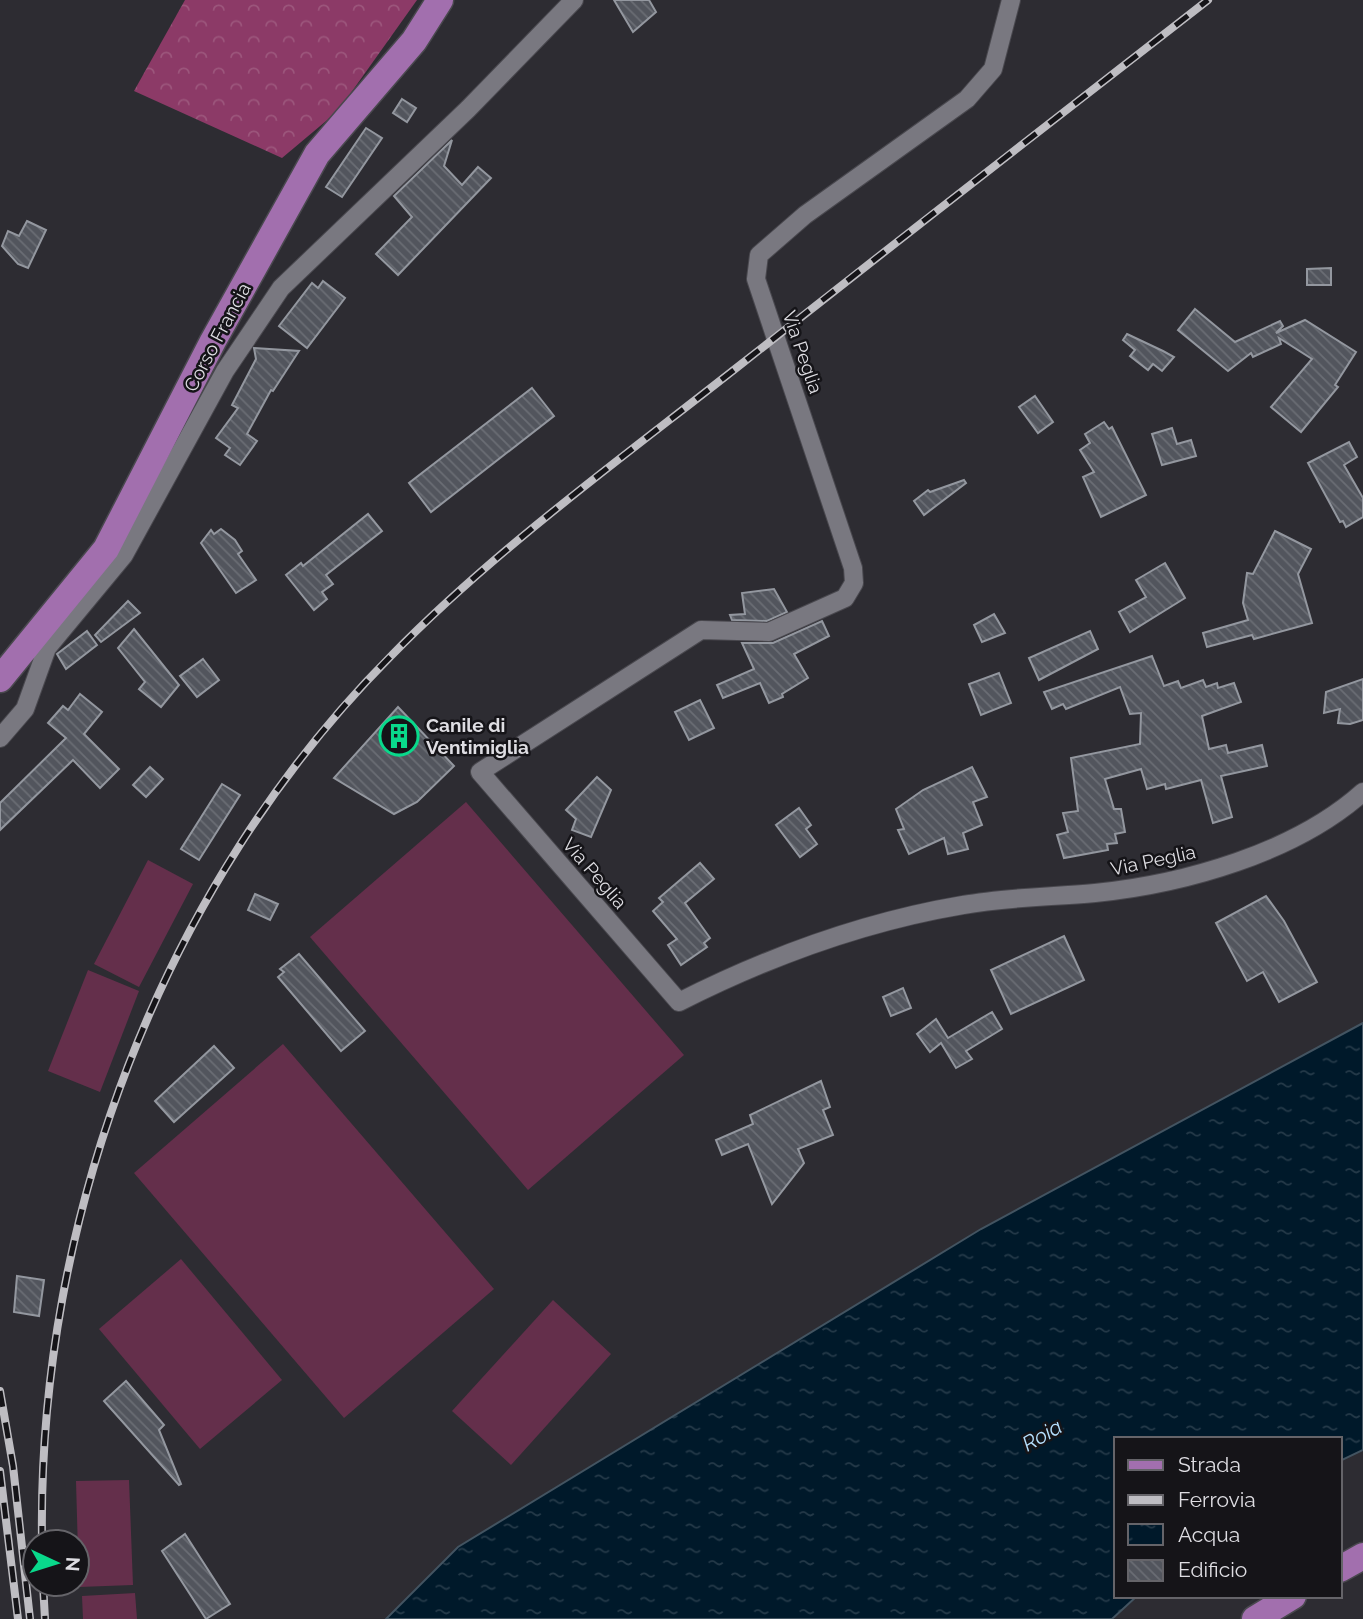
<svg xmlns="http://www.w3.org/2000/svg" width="1363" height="1619" font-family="Raleway,sans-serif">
<defs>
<pattern id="forest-crowns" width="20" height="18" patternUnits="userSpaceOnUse" patternTransform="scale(1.75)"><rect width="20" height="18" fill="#8c3a67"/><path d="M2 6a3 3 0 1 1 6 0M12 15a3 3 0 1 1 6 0" fill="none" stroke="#9c567c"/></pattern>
<pattern id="water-ripples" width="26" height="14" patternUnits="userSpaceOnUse" patternTransform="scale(1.75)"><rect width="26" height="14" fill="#00192a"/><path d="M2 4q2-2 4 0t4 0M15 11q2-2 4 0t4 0" fill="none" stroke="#253a49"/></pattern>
<pattern id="building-back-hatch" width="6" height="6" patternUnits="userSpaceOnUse" patternTransform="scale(1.75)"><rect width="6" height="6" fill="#52555d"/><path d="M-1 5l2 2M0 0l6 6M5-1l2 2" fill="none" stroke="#6a6d74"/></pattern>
</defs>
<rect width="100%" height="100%" fill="#2d2c32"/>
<!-- forest -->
<polygon fill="url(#forest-crowns)" points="185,0 417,0 338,111 282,158 134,91"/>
<!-- pitch -->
<g fill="#642f4b">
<polygon points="466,802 684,1055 528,1190 310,937"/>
<polygon points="148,860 193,884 139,987 94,964"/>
<polygon points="88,970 139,991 100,1092 48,1071"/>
<polygon points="283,1044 494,1289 344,1418 134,1173"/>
<polygon points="181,1259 282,1380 200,1449 99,1329"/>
<polygon points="553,1300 611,1354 511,1465 452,1411"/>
<polygon points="129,1480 133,1585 79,1587 76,1481"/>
<polygon points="135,1593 137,1619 83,1619 82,1596"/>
</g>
<!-- water -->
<polygon fill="url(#water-ripples)" stroke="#435461" stroke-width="2" points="1363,1023 1363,1450 1340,1461 1340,1439 1116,1439 1116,1596 1137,1596 1112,1619 386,1619 458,1547 981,1229"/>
<!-- building -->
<g fill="url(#building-back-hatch)" stroke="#93979f" stroke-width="2">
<polygon points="614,0 649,0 656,12 633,32"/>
<polygon points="402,99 416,108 407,122 393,113"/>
<polygon points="366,128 382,138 342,197 326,187"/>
<polygon points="452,140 444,166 462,185 478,167 491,178 398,275 376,254 412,217 394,196"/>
<polygon points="27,221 46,230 28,268 18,264 2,246 8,231 19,236"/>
<polygon points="1331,268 1331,285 1307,285 1307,269"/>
<polygon points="323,281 345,298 307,348 279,326 312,283 318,288"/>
<polygon points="1195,309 1235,342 1280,321 1283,326 1276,333 1305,320 1356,352 1335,385 1338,387 1301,432 1271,407 1312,359 1279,338 1281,344 1253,357 1251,353 1228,371 1178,330"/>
<polygon points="1127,334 1163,351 1174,357 1162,371 1153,364 1148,370 1130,356 1135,350 1123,340"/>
<polygon points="254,348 299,351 273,391 271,390 247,434 257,441 240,465 225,455 230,448 216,438 238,408 232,405 256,359"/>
<polygon points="532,388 554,416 431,512 409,483"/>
<polygon points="1035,396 1053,422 1038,433 1019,407"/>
<polygon points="1104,422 1109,429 1112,427 1146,495 1101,517 1083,477 1094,472 1080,450 1090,443 1085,434"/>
<polygon points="1172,428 1177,444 1191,440 1196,456 1162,465 1152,434"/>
<polygon points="1349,442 1357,457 1344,465 1363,498 1363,517 1346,527 1343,521 1340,522 1308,463"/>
<polygon points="964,480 966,483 924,515 914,501 928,490 930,492"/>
<polygon points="368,514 382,531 326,575 333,584 322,592 327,599 314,610 286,575 301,563 303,566"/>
<polygon points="221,529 235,540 242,551 238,554 256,580 236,593 201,543 211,530 214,534"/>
<polygon points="1275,531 1311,549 1298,574 1312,623 1254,639 1252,635 1207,647 1203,633 1248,620 1243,603 1247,573 1253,574"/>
<polygon points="1165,563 1185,598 1130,632 1119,612 1146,597 1136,580"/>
<polygon points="774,589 787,612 767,621 732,620 730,615 745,614 742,593"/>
<polygon points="128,601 140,613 101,642 95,635"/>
<polygon points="994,614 1005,633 982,642 974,625"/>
<polygon points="822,621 829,636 794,654 808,678 782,694 783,697 769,703 760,683 723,698 717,685 754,669 742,643 773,643"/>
<polygon points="134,629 179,685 161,707 139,689 145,682 118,648"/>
<polygon points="87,631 97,645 66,669 57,654"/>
<polygon points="1090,631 1098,649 1039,680 1029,658"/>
<polygon points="1152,656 1164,686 1178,681 1181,688 1203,680 1206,687 1217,683 1218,688 1234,683 1241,702 1202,716 1209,749 1226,745 1228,753 1262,745 1267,766 1221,776 1232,817 1213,823 1201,780 1166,789 1165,784 1147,789 1141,769 1105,779 1114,809 1121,809 1125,832 1115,834 1117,843 1107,844 1108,850 1064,858 1057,835 1068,832 1063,813 1078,811 1071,758 1140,744 1141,713 1130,714 1120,687 1066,709 1063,704 1052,709 1044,692"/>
<polygon points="203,659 219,680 197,697 180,676"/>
<polygon points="999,673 1011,703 981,715 969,684"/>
<polygon points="1363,679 1363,720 1350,724 1338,723 1340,709 1324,713 1326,692"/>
<polygon points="80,694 102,712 84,734 119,769 100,788 73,760 0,830 0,803 66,738 48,723 63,706 68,710"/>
<polygon points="700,700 714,728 689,740 675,712"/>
<polygon points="398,707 454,766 417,802 394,814 334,778"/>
<polygon points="150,767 163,779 146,797 133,785"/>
<polygon points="972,767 987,797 973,802 982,825 963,833 968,849 948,854 944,838 909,854 898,830 904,829 896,809 923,790"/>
<polygon points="597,777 611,790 591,837 572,830 576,819 566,810"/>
<polygon points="222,784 240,795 199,860 181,849"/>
<polygon points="799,808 811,825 806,829 817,844 800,857 776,825"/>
<polygon points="700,863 714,879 685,903 710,938 704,943 707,947 681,965 668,945 677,939 653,911 663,902 659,898"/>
<polygon points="255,894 278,904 270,920 248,910"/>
<polygon points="1266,896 1284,921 1317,982 1279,1002 1263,972 1247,981 1216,923"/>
<polygon points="1064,936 1084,980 1011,1014 991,970"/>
<polygon points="299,954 365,1031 341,1051 278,977 284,972 280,969"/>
<polygon points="903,988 911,1008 891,1016 883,997"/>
<polygon points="992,1012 1002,1029 966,1051 972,1059 956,1068 941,1043 930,1052 917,1034 936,1019 948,1038"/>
<polygon points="214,1046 234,1068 174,1122 155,1101"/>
<polygon points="821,1081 830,1107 823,1110 833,1135 798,1149 804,1163 772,1204 748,1144 722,1155 716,1140 753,1124 750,1115"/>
<polygon points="17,1276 44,1280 39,1316 14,1312"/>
<polygon points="126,1381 164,1425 159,1430 181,1484 179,1485 104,1401"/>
<polygon points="185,1534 230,1604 206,1619 162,1551"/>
</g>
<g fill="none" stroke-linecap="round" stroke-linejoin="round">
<!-- minor casing -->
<g stroke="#49484e" stroke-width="20">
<g id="minor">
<path d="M 1011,0 L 993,69 L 967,99 L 805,215 L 759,255 L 756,279 L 853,568 L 854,583 L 845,598 L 769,632 L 701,630 L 480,772 L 679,1002 C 770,956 862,922 963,905 C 1006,897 1051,897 1095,893 C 1184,884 1295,853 1363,792"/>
<polyline points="0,738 25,709 47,648 124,555 225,371 281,288 468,109 574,0"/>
</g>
</g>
<!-- primary casing -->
<g stroke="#49484e" stroke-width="29">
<g id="primary">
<polyline points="0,679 106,549 213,341 317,154 414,41 440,0"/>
<polyline points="1340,1569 1363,1556"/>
<polyline points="1255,1619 1293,1596"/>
</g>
</g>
<!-- minor -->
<use href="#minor" stroke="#797880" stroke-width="18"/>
<!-- primary -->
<use href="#primary" stroke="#a26fae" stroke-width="26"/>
<!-- rail casing -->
<g stroke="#bebdc2" stroke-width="8">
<g id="rail">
<polyline points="0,1391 13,1466 30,1619"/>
<polyline points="0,1471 18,1619"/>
<path d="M 42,1542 C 37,1219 162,886 391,656 C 495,550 618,461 735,369 C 892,245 1050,123 1208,0"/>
<polyline points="43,1584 45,1619"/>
</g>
</g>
<!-- rail -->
<use href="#rail" stroke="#151418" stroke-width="5" stroke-dasharray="16" stroke-linecap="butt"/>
</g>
<!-- icons -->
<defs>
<g id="building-ring" transform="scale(2.0125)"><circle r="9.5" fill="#151418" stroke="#09d98b" stroke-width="1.5"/><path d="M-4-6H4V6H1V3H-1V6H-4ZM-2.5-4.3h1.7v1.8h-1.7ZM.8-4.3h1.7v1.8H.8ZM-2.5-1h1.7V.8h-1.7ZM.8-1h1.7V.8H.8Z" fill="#09d98b"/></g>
</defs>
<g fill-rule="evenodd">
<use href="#building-ring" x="399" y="736"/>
</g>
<g text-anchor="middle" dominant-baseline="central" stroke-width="5" stroke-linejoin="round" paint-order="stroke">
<!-- street labels -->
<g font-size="19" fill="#dedde2" stroke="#151418">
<text transform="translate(217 337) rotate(-62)">Corso Francia</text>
<text transform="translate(803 352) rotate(71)">Via Peglia</text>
<text transform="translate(1153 860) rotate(-12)">Via Peglia</text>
<text transform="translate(595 873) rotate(49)">Via Peglia</text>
</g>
<!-- poi labels -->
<g font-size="19" font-weight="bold" fill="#dedde2" stroke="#151418" text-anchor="start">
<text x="426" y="725">Canile di<tspan x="426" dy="22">Ventimiglia</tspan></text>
</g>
<!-- water labels -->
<g font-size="21" font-style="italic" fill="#b5dffd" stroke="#151418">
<text transform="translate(1042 1435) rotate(-30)">Roia</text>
</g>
</g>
<!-- legend -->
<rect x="1114" y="1437" width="228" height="161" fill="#151418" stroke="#656469" stroke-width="2"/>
<rect x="1128" y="1460" width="35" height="10" fill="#a26fae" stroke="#656469" stroke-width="2"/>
<text x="1178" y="1472" font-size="21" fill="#dedde2">Strada</text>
<rect x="1128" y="1495" width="35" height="10" fill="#bebdc2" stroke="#656469" stroke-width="2"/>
<text x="1178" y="1507" font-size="21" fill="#dedde2">Ferrovia</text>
<rect x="1128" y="1524" width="35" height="21" fill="url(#water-ripples)" stroke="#656469" stroke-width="2"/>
<text x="1178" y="1542" font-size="21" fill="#dedde2">Acqua</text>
<rect x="1128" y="1560" width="35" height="21" fill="url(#building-back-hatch)" stroke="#656469" stroke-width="2"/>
<text x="1178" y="1577" font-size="21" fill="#dedde2">Edificio</text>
<!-- north arrow -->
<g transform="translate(56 1563) rotate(94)"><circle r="33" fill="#151418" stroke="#656469" stroke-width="2"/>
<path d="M0-5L12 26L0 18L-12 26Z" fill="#09d98b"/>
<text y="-10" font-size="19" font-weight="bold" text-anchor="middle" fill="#dedde2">N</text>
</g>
</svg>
